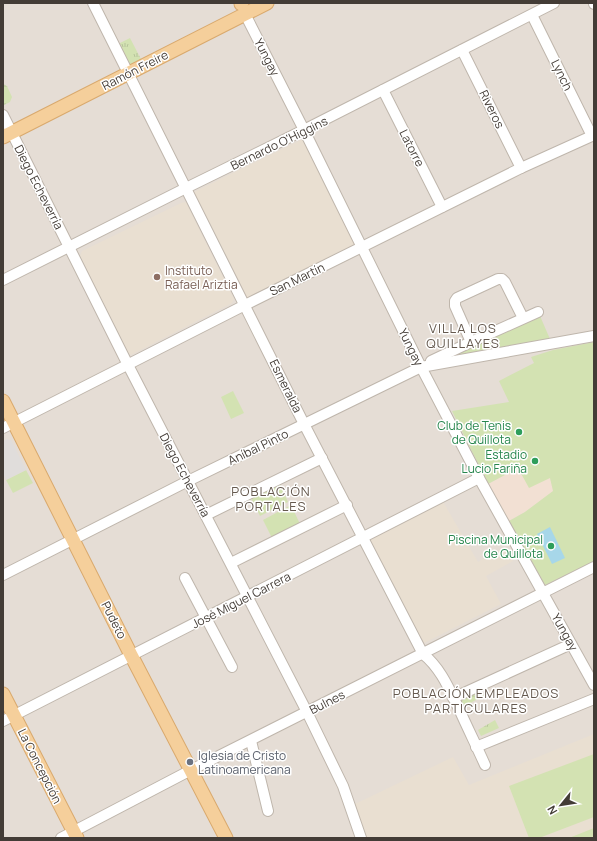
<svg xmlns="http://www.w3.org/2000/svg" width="597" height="841" font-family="Manrope,sans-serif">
<defs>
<pattern id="grass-tufts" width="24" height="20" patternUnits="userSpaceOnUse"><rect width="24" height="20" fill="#d3e2b2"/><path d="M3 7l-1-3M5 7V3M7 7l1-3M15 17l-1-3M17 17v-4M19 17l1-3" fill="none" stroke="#b6c39a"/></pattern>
</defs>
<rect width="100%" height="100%" fill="#f1ece6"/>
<!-- residential -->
<polygon fill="#e5ddd5" points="3,3 594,3 594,838 3,838 3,433 19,425 3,393"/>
<!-- commercial -->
<polygon fill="#f2e0d3" points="518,468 521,473 550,478 554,491 525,512 509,521 488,484"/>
<!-- education -->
<g fill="#e9dfd1">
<polygon points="303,139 356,247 248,300 194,192"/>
<polygon points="186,202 234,299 232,303 131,355 127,353 80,256 82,251 181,203"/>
<polygon points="442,500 478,562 505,547 513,561 486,576 501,604 424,643 367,537"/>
<polygon points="594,734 594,838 366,838 355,804 453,757 469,785"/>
</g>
<!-- grass -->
<g fill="url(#grass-tufts)">
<polygon points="130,38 143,63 130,69 118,44"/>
<polygon points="3,84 7,86 12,97 10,102 4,105"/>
<polygon points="481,690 484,696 464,706 460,700"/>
<polygon points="495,720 499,728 481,736 478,730"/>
</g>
<!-- park -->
<g fill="#d3e2b2">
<polygon points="540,316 550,339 449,358"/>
<polygon points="594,342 594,561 545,585 509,521 525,512 553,491 550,478 529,488 518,468 488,484 452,411 509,402 499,381 534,363 531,357 553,350"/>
<polygon points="233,391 244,413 231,419 221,397"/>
<polygon points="26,470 33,483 13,493 6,480"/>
<polygon points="280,484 288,502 260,516 251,498"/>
<polygon points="291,505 300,524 272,538 263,520"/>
<polygon points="594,754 594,817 539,838 529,838 509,786"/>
<polygon points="594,828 594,838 569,838"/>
</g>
<!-- parking -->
<polygon fill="#e0dddb" points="7,439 11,440 26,470 6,480 3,473 3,441"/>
<!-- water -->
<polygon fill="#a7d7e9" points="550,527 565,558 552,564 537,534"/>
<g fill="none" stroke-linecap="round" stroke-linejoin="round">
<!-- minor casing -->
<g stroke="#bfb6ac" stroke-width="12">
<g id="minor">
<path d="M 93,3 L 304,424 L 423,654 C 441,668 450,691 460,711 C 468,729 477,747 485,765"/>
<polyline points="594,3 594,4"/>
<polyline points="245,14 304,130 421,367 479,478 594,685"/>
<polyline points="532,15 592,136"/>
<polyline points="462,50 521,168"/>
<polyline points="383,90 442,207"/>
<polyline points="3,115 128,365 307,712 343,786 361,838"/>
<polyline points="3,280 186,188 304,130 554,3"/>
<polyline points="471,342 455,306 455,301 457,298 498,279 502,279 505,282 523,318"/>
<polyline points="431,361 471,342 538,312"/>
<polyline points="3,428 245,305 521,168 594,135"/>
<polyline points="206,515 322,458"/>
<polyline points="231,563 347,505"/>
<polyline points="3,575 188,481 421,367 594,336"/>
<polyline points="185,578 232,667"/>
<polyline points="453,698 571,644"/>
<polyline points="3,721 479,478"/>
<polyline points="251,741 268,811"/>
<polyline points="476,747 594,699"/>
<polyline points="61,838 191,770 594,567"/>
</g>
</g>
<!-- major casing -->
<g stroke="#d9a96d" stroke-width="15">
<g id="major">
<polyline points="241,4 242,3"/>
<polyline points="3,137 267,3"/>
<polyline points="3,401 131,655 226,838"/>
<polyline points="3,694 77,838"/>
</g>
</g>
<!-- minor -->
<use href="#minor" stroke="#fff" stroke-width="10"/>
<!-- major -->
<use href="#major" stroke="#f5cf9b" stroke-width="13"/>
</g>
<!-- markers -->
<circle fill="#8d6e63" stroke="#fff" stroke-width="1.5" cx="157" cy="277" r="4"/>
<g fill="#2e9e5b" stroke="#fff" stroke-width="1.5">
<circle cx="519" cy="432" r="4"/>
<circle cx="535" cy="461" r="4"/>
<circle cx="551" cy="546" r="4"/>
</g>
<circle fill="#6b7280" stroke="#fff" stroke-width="1.5" cx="190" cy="762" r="4"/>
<g text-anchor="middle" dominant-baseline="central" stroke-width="3" stroke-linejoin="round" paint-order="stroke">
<!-- street labels -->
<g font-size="12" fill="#433c36" stroke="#fff">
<text transform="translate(267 57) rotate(63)">Yungay</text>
<text transform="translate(135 70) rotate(-27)">Ramón Freire</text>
<text transform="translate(562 75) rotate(64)">Lynch</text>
<text transform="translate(492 109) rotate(64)">Riveros</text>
<text transform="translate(279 143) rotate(-26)">Bernardo O'Higgins</text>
<text transform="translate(412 148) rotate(63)">Latorre</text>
<text transform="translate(39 187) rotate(63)">Diego Echeverría</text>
<text transform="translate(297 279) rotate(-26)">San Martín</text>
<text transform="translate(411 347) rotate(64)">Yungay</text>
<text transform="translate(286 386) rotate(64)">Esmeralda</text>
<text transform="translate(258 447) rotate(-26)">Aníbal Pinto</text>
<text transform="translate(185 475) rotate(62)">Diego Echeverría</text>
<text transform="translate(241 600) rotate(-27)">José Miguel Carrera</text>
<text transform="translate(114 620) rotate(63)">Pudeto</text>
<text transform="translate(565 632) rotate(61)">Yungay</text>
<text transform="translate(327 702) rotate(-27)">Bulnes</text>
<text transform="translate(40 766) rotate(63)">La Concepción</text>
</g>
<!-- education labels -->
<g font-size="12" fill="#785e54" stroke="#fff" text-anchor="start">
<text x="165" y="270">Instituto<tspan x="165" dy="14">Rafael Ariztia</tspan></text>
</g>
<!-- leisure labels -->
<g font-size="12" fill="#27864d" stroke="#fff" text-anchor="end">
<text x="511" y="425">Club de Tenis<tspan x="511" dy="14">de Quillota</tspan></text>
<text x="527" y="454">Estadio<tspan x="527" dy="14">Lucio Fariña</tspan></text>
<text x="543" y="539">Piscina Municipal<tspan x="543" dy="14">de Quillota</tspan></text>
</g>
<!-- worship labels -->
<g font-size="12" fill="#5b616d" stroke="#fff" text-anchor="start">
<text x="198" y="755">Iglesia de Cristo<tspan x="198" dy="14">Latinoamericana</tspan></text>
</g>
<!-- neighbourhood labels -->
<g font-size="13" letter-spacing="1" fill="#65594e" stroke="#fff">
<text x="463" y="328">VILLA LOS<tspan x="463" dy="15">QUILLAYES</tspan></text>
<text x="271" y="491">POBLACIÓN<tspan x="271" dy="15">PORTALES</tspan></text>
<text x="476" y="693">POBLACIÓN EMPLEADOS<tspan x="476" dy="15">PARTICULARES</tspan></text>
</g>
</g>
<!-- border -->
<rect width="597" height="841" fill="none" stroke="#433c36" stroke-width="8"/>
<!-- north arrow -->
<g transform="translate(561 805) rotate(240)" stroke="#ffffff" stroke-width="3" paint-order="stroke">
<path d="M0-3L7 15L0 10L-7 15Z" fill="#433c36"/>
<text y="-6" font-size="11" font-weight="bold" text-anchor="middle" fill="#433c36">N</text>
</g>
</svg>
